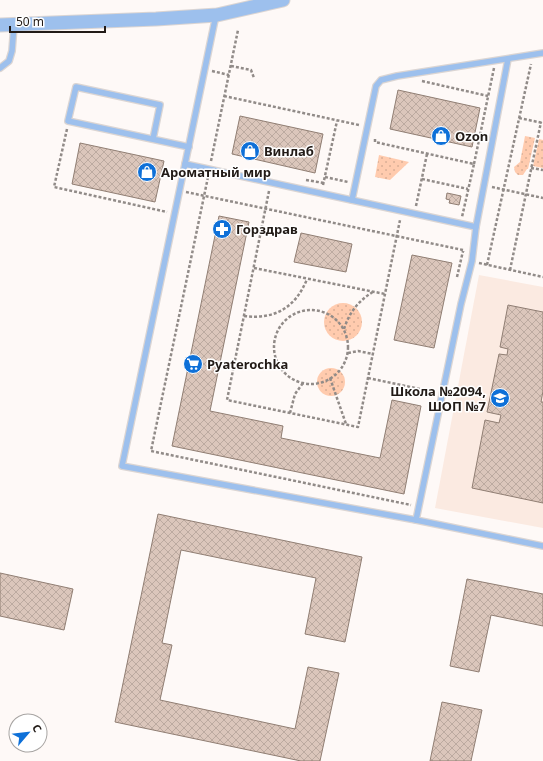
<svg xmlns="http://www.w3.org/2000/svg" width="543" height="761" font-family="'Noto Sans',sans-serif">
<defs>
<pattern id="park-dots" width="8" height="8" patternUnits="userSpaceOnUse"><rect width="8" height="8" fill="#ffcbae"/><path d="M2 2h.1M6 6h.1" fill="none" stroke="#daae95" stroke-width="1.8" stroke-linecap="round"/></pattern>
<pattern id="building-cross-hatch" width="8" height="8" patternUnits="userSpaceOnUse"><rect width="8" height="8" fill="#dbc6bb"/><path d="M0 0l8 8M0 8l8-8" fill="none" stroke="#bcaaa0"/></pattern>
</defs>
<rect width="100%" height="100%" fill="#fef9f7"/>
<!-- built -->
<polygon fill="#fbeae1" points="479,275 543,287 543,528 435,508"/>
<!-- park -->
<g fill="url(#park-dots)">
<polygon points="525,136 535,138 528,169 527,169 523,175 518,175 515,172 514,167 520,162"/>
<polygon points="539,139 543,140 543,168 533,166"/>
<polygon points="379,155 409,162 390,180 375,177"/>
<circle cx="343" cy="322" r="19"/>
<circle cx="331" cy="382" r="14"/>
</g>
<!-- building -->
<g fill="url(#building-cross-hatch)" stroke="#907e73">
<polygon points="398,90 480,108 472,147 390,129"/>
<polygon points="240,116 323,134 315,173 232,154"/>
<polygon points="80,143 164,161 155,202 72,184"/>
<polygon points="447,193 461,196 459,205 449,203 450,200 446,199"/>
<polygon points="219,216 249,222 210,411 283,426 281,438 380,458 392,400 421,406 404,494 172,446"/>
<polygon points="301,233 352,244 346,272 294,262"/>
<polygon points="412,255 452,263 434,348 394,340"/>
<polygon points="508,305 543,312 543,391 541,402 543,402 543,503 472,488 485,420 499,423 501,415 487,412 499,354 507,355 508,349 500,347"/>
<polygon points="158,514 362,557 345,642 305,634 316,578 181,550 162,643 172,645 160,700 295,729 308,667 339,673 320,761 301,761 115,722"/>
<polygon points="0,573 73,589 64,630 0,616"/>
<polygon points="467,579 543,594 543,626 491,615 479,672 450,666"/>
<polygon points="442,702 482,710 471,761 430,761"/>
</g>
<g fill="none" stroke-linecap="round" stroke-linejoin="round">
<!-- service casing -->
<g stroke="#dbd5d3" stroke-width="8">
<g id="service">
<polyline points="216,15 185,164 476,227 508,59"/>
<polyline points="0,68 9,61 12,51 14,25"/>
<polyline points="153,139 160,105 76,87 68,121 189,147"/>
<polyline points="185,164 122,466 416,520"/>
<polyline points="352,200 376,86 381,80 397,76 543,53"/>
<polyline points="476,227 472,261 461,304 416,520 543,546"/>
</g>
</g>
<!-- tertiary casing -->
<g stroke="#dbd5d3" stroke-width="15">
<polyline id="tertiary" points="0,25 156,19 217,15 283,0"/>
</g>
<!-- path -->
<g stroke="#918b88" stroke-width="2.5" stroke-dasharray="3 2" stroke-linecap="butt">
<polyline points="231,66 251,70 254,78"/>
<polyline points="212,71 229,75"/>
<polyline points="422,81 488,96"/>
<polyline points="224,96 359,125"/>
<polyline points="519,118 543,123"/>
<polyline points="67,129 54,187 167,212"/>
<polyline points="375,139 375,142 474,164 462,217"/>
<polyline points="211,161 238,30"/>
<polyline points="474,164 494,68"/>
<polyline points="531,168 543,170"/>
<polyline points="208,177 151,451 411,505"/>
<polyline points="325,177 348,182"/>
<polyline points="422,179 468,189"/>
<polyline points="306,180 324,183"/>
<polyline points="323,185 337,121"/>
<polyline points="492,187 543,198"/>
<polyline points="269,191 227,400 358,427 400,220"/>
<polyline points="186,192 463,250 464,252"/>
<polyline points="416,206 427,154"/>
<polyline points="479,263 543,277"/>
<polyline points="487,265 531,64"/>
<polyline points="254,268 385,294"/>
<polyline points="510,270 541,122"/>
<polyline points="457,277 463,251"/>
<circle cx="311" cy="347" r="37"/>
<path d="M 244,316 C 275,320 296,307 307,279"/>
<path d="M 344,329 C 349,313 358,301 373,292"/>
<polyline points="348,353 358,351 373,354"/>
<polyline points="330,378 346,424"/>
<polyline points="368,378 434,392"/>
<polyline points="290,413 295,394 303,383"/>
</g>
<!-- service -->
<use href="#service" stroke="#9dc0ed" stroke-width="5.5"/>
<!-- tertiary -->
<use href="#tertiary" stroke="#9dc0ed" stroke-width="13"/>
</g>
<!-- icons -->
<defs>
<g id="shop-disc" transform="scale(1)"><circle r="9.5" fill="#0e70d8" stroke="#fff"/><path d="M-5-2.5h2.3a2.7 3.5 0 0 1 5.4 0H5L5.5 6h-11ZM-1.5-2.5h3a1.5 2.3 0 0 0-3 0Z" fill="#fff"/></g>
<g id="pharmacy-disc" transform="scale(1)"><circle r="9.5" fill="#0e70d8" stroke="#fff"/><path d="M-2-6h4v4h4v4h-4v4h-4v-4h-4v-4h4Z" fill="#fff"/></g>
<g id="supermarket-disc" transform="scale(1)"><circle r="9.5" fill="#0e70d8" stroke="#fff"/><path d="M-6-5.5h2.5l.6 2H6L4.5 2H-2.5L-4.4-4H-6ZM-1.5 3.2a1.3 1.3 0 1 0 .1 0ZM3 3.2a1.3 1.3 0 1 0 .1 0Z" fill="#fff"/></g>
<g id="school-disc" transform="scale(1)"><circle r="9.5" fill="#0e70d8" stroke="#fff"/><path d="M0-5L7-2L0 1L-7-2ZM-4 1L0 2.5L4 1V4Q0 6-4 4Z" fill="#fff"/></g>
</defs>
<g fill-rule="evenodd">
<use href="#shop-disc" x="441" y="136"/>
<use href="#shop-disc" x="250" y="151"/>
<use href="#shop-disc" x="147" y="172"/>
<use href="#pharmacy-disc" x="222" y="229"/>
<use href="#supermarket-disc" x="193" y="364"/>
<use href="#school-disc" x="500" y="398"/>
</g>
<g text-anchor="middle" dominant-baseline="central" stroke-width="3" stroke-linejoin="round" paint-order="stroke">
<!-- poi labels -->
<g font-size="13" font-weight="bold" fill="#221b17" stroke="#fff" text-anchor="start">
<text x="455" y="136">Ozon</text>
<text x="264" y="151">Винлаб</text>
<text x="161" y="172">Ароматный мир</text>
<text x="236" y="229">Горздрав</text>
<text x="207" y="364">Pyaterochka</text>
<text x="486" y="391" text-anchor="end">Школа №2094,<tspan x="486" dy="15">ШОП №7</tspan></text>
</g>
</g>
<!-- north arrow -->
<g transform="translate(28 733) rotate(62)"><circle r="19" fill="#ffffff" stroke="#a7a4a2"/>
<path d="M0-3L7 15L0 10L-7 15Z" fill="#0e70d8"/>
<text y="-6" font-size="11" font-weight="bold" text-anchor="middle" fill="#221b17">С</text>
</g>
<!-- scale -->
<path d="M10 26v6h95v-6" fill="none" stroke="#221b17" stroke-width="2"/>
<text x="16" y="26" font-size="12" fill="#221b17" stroke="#ffffff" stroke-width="3" paint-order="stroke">50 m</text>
</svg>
